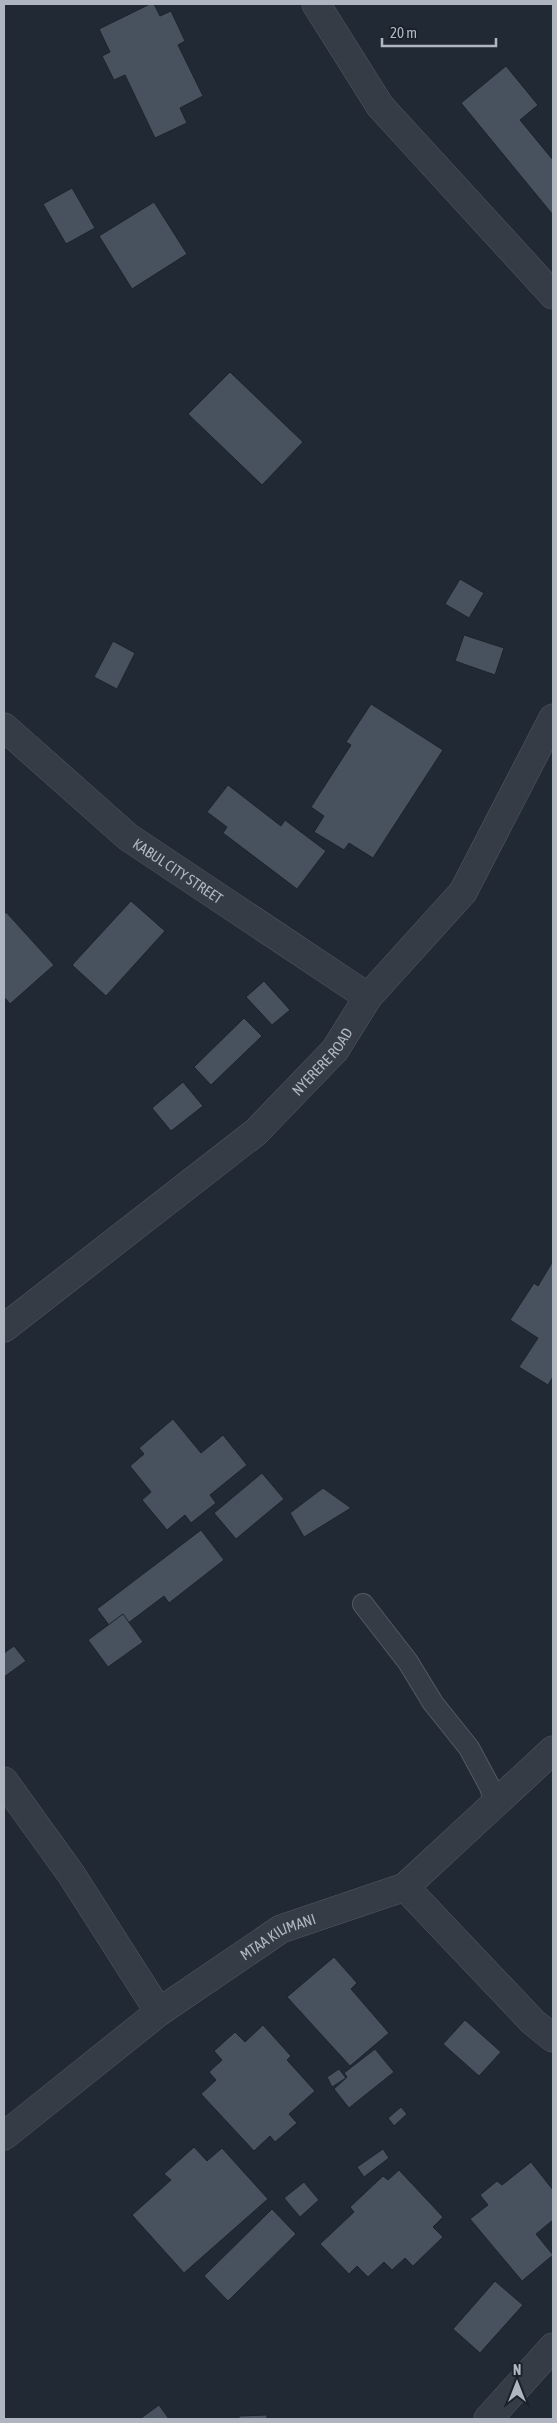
<svg xmlns="http://www.w3.org/2000/svg" width="557" height="2423" font-family="'Asap Condensed',sans-serif">
<rect width="100%" height="100%" fill="#212a34"/>
<!-- building -->
<g fill="#48515e" stroke="#1c232c">
<polygon points="150,4 154,4 160,16 171,11 185,41 178,45 203,96 180,108 187,123 155,138 125,75 114,80 102,56 110,52 99,29"/>
<polygon points="506,66 538,105 520,120 553,160 553,215 461,103"/>
<polygon points="72,188 95,228 66,244 43,204"/>
<polygon points="154,202 187,254 132,289 99,236"/>
<polygon points="230,372 303,442 262,485 188,414"/>
<polygon points="460,579 484,593 469,618 445,604"/>
<polygon points="464,635 504,648 495,675 455,661"/>
<polygon points="113,641 135,653 117,689 94,677"/>
<polygon points="371,704 443,750 373,858 349,843 344,850 314,832 324,816 311,807 351,745 346,742"/>
<polygon points="228,785 281,826 285,820 326,851 297,889 223,833 227,827 207,812"/>
<polygon points="131,901 165,931 106,996 72,965"/>
<polygon points="6,912 54,965 10,1004 4,997 4,915"/>
<polygon points="264,981 290,1010 272,1025 246,997"/>
<polygon points="244,1018 262,1036 211,1085 194,1067"/>
<polygon points="183,1082 203,1106 171,1131 152,1108"/>
<polygon points="553,1261 553,1377 548,1385 519,1367 538,1338 510,1320 534,1283 538,1286"/>
<polygon points="173,1419 201,1453 223,1435 247,1465 210,1495 216,1503 191,1523 185,1515 167,1530 142,1500 151,1492 130,1466 144,1454 139,1448"/>
<polygon points="262,1473 284,1499 236,1539 214,1513"/>
<polygon points="323,1488 351,1508 304,1537 290,1513"/>
<polygon points="201,1530 224,1560 169,1603 164,1596 115,1633 97,1609"/>
<polygon points="123,1614 143,1642 108,1667 88,1640"/>
<polygon points="14,1646 26,1661 4,1677 4,1653"/>
<polygon points="334,1957 357,1983 351,1989 389,2033 350,2066 287,1997"/>
<polygon points="465,2020 501,2052 479,2076 443,2044"/>
<polygon points="263,2025 291,2056 287,2060 315,2091 289,2114 297,2123 275,2142 270,2136 254,2151 201,2094 216,2080 209,2072 222,2060 214,2051 235,2032 245,2042"/>
<polygon points="375,2049 394,2072 349,2108 334,2089 347,2077 344,2073"/>
<polygon points="339,2069 346,2078 332,2087 327,2077"/>
<polygon points="401,2107 407,2114 394,2126 388,2118"/>
<polygon points="194,2147 207,2161 222,2148 268,2199 184,2273 132,2215 171,2180 164,2174"/>
<polygon points="383,2149 389,2158 364,2177 357,2167"/>
<polygon points="531,2162 553,2190 553,2220 536,2234 553,2255 522,2281 470,2219 488,2205 480,2195 497,2181 502,2185"/>
<polygon points="399,2170 443,2217 433,2227 443,2237 413,2266 405,2258 392,2270 384,2262 368,2277 357,2266 349,2274 320,2244 354,2212 350,2207 383,2176 388,2180"/>
<polygon points="304,2182 319,2200 300,2217 284,2198"/>
<polygon points="272,2209 296,2234 228,2301 204,2276"/>
<polygon points="495,2281 523,2305 480,2353 453,2329"/>
<polygon points="159,2405 169,2419 140,2419"/>
<polygon points="267,2415 267,2419 239,2419 239,2416"/>
</g>
<g fill="none" stroke-linecap="round" stroke-linejoin="round">
<!-- service casing -->
<g stroke="#525963" stroke-width="22">
<polyline id="service" points="363,1604 408,1662 433,1703 469,1748 490,1787 495,1804"/>
</g>
<!-- minor casing -->
<g stroke="#525963" stroke-width="29">
<g id="minor">
<polyline points="316,4 380,106 553,295"/>
<path id="s1" d="M 4,727 L 128,837 L 368,997"/>
<path id="s2" d="M 4,1328 L 256,1132 L 335,1050 L 368,997 L 463,892 L 553,718"/>
<polyline points="4,1781 71,1874 159,2012"/>
<polyline points="405,1887 533,2022 553,2038"/>
<path id="s3" d="M 4,2136 L 159,2012 L 281,1929 L 405,1887 L 553,1750"/>
<polyline points="488,2419 553,2347"/>
</g>
</g>
<!-- service -->
<use href="#service" stroke="#353c45" stroke-width="20"/>
<!-- minor -->
<use href="#minor" stroke="#353c45" stroke-width="28"/>
</g>
<g text-anchor="middle" dominant-baseline="central" stroke-width="4" stroke-linejoin="round" paint-order="stroke">
<!-- street labels -->
<g font-size="15" fill="#afb6c2" stroke="#1a212a">
<text stroke="none"><textPath href="#s1" startOffset="226">KABUL CITY STREET</textPath></text>
<text stroke="none"><textPath href="#s2" startOffset="416">NYERERE ROAD</textPath></text>
<text stroke="none"><textPath href="#s3" startOffset="340">MTAA KILIMANI</textPath></text>
</g>
</g>
<!-- border -->
<rect width="557" height="2423" fill="none" stroke="#afb6c2" stroke-width="10"/>
<!-- north arrow -->
<g transform="translate(517 2383)" stroke="#1a212a" stroke-width="4" paint-order="stroke">
<path d="M0-4L9 19L0 12L-9 19Z" fill="#afb6c2"/>
<text y="-8" font-size="14" font-weight="bold" text-anchor="middle" fill="#afb6c2">N</text>
</g>
<!-- scale -->
<path d="M382 38v8h114v-8" fill="none" stroke="#afb6c2" stroke-width="2.5"/>
<text x="390" y="38" font-size="15" fill="#afb6c2" stroke="#1a212a" stroke-width="4" paint-order="stroke">20 m</text>
</svg>
